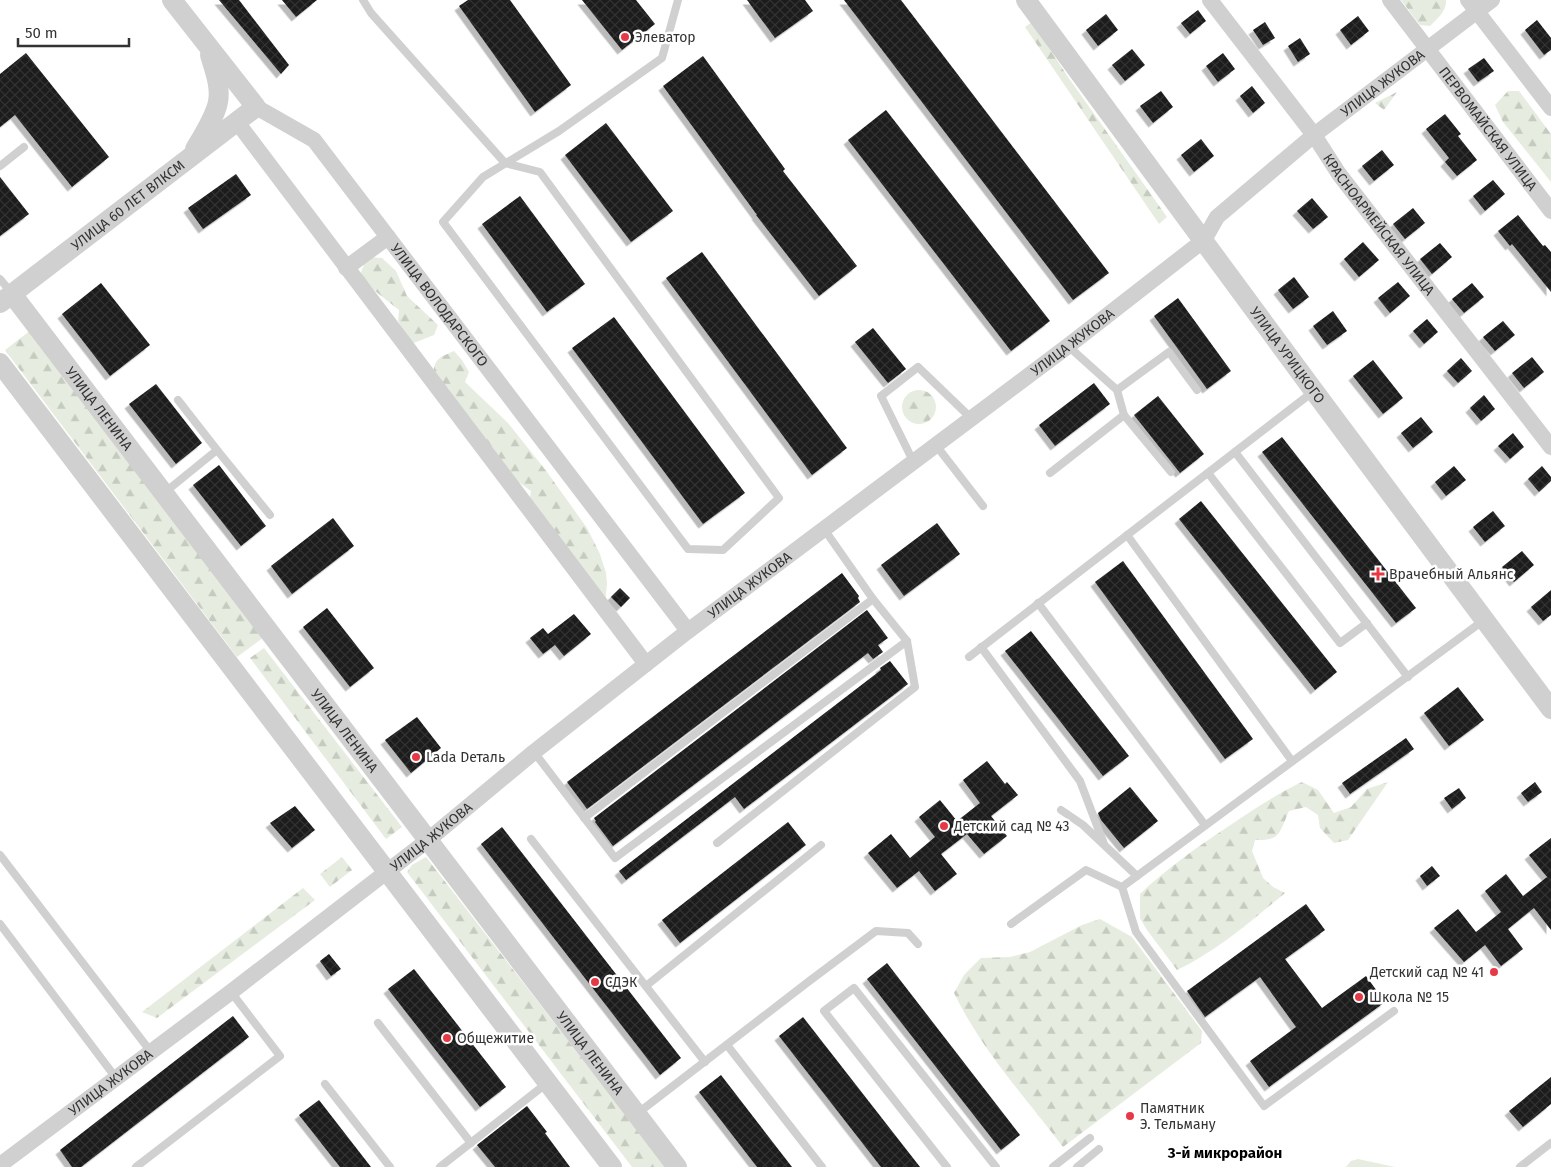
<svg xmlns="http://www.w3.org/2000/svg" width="1551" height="1167" font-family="'Fira Sans',sans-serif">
<defs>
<pattern id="forest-firs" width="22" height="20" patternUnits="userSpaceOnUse" patternTransform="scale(1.25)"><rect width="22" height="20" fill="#e6ecdf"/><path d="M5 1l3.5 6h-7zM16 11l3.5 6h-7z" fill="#c6cbc0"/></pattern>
<pattern id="building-cross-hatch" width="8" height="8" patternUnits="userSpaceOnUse" patternTransform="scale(1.25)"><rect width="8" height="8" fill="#1a1a1a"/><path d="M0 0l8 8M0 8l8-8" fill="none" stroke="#333"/></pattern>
<filter id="shadow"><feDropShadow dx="-4.5" dy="4.5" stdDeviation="0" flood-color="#0004"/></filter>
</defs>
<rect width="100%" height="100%" fill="#fff"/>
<!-- forest -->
<g fill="url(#forest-firs)">
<path d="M 1401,0 L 1446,0 C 1447,11 1437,19 1430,26 L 1420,25 Z"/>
<polygon points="1032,22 1068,77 1167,217 1159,224 1025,27"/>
<polygon points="1508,91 1519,91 1551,134 1551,182 1503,122 1495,105"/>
<polygon points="1397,92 1384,110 1375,103"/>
<polygon points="367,257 382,258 396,271 407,296 438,325 434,335 411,344 398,321 399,310 375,291 360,275"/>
<polygon points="31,330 264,637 237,657 5,350"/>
<path d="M 454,351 L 462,360 L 469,372 L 465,382 L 508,423 L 547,472 L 587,528 L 600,554 L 606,573 L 607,584 L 605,603 L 529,503 L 531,491 L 506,473 L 451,400 L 449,389 L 433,377 C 434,359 438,358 454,351 Z"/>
<circle cx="919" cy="407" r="17"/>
<polygon points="264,648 402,827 386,839 250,658"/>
<path d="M 1302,782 L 1318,790 L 1334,813 L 1351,807 L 1367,789 L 1388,782 L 1348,840 L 1334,843 L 1320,828 L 1318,815 L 1306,807 L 1289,811 C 1279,833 1281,841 1255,840 L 1252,851 L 1263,878 L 1273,887 L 1285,893 C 1251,921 1217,951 1177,970 L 1147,930 L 1140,918 L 1140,894 C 1166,869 1196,848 1226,828 C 1251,811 1275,795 1302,782 Z"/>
<polygon points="342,857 352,870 330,887 320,874"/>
<polygon points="426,857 666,1167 632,1167 407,872 412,865"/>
<polygon points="303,888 315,900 157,1018 142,1012"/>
<path d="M 1100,919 L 1132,937 L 1202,1031 L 1201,1043 L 1063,1147 C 1025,1097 981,1049 954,993 L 964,975 L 981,958 L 1010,957 L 1030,952 L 1082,925 Z"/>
</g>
<!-- garden -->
<polygon fill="#e6ecdf" points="1358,1159 1395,1167 1346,1167 1351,1161"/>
<!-- building -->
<g fill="url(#building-cross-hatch)" filter="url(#shadow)">
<polygon points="219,0 239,0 289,65 281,74"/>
<polygon points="282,0 317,0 296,17"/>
<polygon points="468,0 510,0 571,85 535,112 459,6"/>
<polygon points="582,0 636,0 655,24 622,50"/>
<polygon points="747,0 805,0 813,11 775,38"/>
<polygon points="844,0 901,0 1109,273 1073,300"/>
<polygon points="1198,10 1206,21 1190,34 1181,23"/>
<polygon points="1106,14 1118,30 1098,46 1086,30"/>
<polygon points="1358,16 1369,31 1351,45 1340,30"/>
<polygon points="1537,20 1551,38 1551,50 1544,55 1525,30"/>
<polygon points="1265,22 1275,38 1263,45 1253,30"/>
<polygon points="1300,38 1310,54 1298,62 1288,46"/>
<polygon points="1132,49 1145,65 1125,81 1112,65"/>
<polygon points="26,53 109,157 72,187 15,115 0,127 0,74"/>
<polygon points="1223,53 1235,69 1218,82 1206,66"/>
<polygon points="703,56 785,169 783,171 857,266 819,296 756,215 757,215 663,86"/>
<polygon points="1484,58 1494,71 1478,82 1468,69"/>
<polygon points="1252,86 1265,103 1253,113 1240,96"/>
<polygon points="1161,91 1173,107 1153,123 1140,106"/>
<polygon points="886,110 1050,321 1011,351 848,140"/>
<polygon points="1445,114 1461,134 1458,136 1477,160 1457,176 1445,162 1449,158 1426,129"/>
<polygon points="606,123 673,211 631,242 565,155"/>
<polygon points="1201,139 1214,156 1194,172 1181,155"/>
<polygon points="1382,150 1394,165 1374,181 1362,166"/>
<polygon points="236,174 251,195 203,229 188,208"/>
<polygon points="0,177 29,214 0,236"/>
<polygon points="1493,180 1505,194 1485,211 1473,196"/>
<polygon points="520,196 585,284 547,312 482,224"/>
<polygon points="1312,198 1328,217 1313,229 1297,211"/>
<polygon points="1413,208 1425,223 1405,239 1393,224"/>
<polygon points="1518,215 1543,246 1545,245 1551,252 1551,292 1512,244 1510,246 1498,231"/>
<polygon points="1363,242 1379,260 1359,277 1344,259"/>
<polygon points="1440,243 1452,257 1432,274 1420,259"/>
<polygon points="702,252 847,448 812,475 666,278"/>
<polygon points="1294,277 1309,297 1293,309 1278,290"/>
<polygon points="1398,282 1410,296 1390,313 1378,298"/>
<polygon points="101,283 150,345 110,376 62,314"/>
<polygon points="1472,283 1484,297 1464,313 1452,299"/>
<polygon points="1178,298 1231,371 1207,389 1154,316"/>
<polygon points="1333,311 1347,331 1327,345 1313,326"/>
<polygon points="614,317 745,493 703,524 572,348"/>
<polygon points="1427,319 1438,332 1424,344 1413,331"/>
<polygon points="1503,321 1515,335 1495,351 1483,337"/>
<polygon points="873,328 906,369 888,383 855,342"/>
<polygon points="1532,357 1544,372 1524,388 1512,373"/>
<polygon points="1461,358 1472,371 1458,383 1447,371"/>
<polygon points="1373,360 1403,398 1383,414 1353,376"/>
<polygon points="1094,383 1110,404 1055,446 1039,425"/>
<polygon points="156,384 202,443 176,464 129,404"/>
<polygon points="1484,395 1495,409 1481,421 1470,408"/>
<polygon points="1158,396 1204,454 1180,473 1134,415"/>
<polygon points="1421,417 1433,432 1413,448 1401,433"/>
<polygon points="1513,433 1524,447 1510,459 1498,446"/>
<polygon points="1282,437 1416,608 1396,623 1262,452"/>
<polygon points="219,465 266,526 241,546 193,485"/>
<polygon points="1454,466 1466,480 1446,496 1435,482"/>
<polygon points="1542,466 1551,477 1551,481 1539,492 1528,479"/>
<polygon points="1201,501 1337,672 1315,690 1179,519"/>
<polygon points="1493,511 1505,526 1485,542 1473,527"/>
<polygon points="333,518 354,546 292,594 271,566"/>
<polygon points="937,523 960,554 904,596 881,565"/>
<polygon points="1522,551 1534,565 1514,582 1502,567"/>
<polygon points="1123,561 1253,739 1225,759 1095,582"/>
<polygon points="842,573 859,596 858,598 860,602 587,809 567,782"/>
<polygon points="620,588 630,598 621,607 611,597"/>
<polygon points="1551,590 1551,615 1543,621 1531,607"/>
<polygon points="327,608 374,668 350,687 303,627"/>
<polygon points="867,610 888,638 878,645 883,652 873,659 868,653 613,846 595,822 596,821 594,818"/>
<polygon points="574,614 591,634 564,656 555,645 543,654 530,638 543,628 548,634"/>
<polygon points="1031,631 1129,756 1103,776 1005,651"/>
<polygon points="890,661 908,684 744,809 735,797 626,880 619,871 881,670 880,668"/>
<polygon points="1458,687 1484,720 1449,746 1424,713"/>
<polygon points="417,717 441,748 411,773 385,740"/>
<polygon points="1406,738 1414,749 1350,794 1342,783"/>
<polygon points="987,761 1005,784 1007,782 1018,795 991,816 1007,836 984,854 967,834 941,854 957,874 935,891 919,871 897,888 868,853 891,834 910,858 935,837 919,817 940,800 957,821 980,803 963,780"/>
<polygon points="1535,782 1542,792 1528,802 1521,793"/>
<polygon points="1130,787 1158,821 1124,848 1101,820 1098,813"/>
<polygon points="1459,788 1466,798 1452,809 1444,798"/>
<polygon points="295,806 315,830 292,848 270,823"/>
<polygon points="788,822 806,845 680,943 662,920"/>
<polygon points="502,827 681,1058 660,1075 481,844"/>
<polygon points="1551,838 1551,930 1534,908 1508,929 1523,949 1501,966 1485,945 1464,962 1434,928 1458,909 1476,932 1501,912 1485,891 1506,874 1523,896 1547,877 1529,855"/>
<polygon points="1432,866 1440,876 1427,886 1420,876"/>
<polygon points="1306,904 1325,930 1285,959 1322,1008 1366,976 1385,1002 1269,1087 1250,1061 1296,1027 1260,977 1205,1017 1187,991"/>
<polygon points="329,954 341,969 331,976 320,961"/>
<polygon points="887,963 1020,1135 1001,1150 867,979"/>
<polygon points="414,969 506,1087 480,1107 388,989"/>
<polygon points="233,1016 249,1037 81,1167 72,1167 60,1150"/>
<polygon points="803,1017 920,1167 881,1167 779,1036"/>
<polygon points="721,1075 792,1167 757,1167 699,1092"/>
<polygon points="1551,1077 1551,1104 1523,1127 1509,1111"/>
<polygon points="319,1100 371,1167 340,1167 299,1115"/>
<polygon points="527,1106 547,1132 545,1133 570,1167 495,1167 477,1145"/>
</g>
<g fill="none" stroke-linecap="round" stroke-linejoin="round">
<!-- service -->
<g stroke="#d0d0d0" stroke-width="8">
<polyline points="363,0 371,13 505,163 540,172 779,498 723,550 688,549 443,222 483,177 559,131 662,58 678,0"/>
<polyline points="0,166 24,147"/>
<polyline points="0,279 11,292"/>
<polyline points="1117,390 1169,352 1197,390"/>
<polyline points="1124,415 1171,472"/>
<polyline points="935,444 983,506"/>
<polyline points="217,450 270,515"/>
<polyline points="1235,452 1408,677"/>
<polyline points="913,461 881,396 918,367 971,418"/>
<polyline points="1050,473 1124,415 1117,390 1068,346"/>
<polyline points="1208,473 1340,643 1367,623"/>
<polyline points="164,493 217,450 178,400"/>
<polyline points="1127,535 1292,761"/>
<polyline points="1038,603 1205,825"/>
<polyline points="981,647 1080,781 1104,844"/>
<polyline points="969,657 1314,391"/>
<polyline points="534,752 615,858 907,641"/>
<polyline points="1061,810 1083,825 1137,876 1484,620"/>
<polyline points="584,818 873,599"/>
<polyline points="531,839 705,1062"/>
<polyline points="717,843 915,687 907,641 873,599 824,529"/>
<polyline points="0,855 151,1052"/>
<polyline points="1122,887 1136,932 1264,1106 1394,1011"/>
<polyline points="0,924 116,1078"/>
<polyline points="1011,924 1086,870 1122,887 1137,876"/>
<polyline points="646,986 821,845"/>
<polyline points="378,1023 471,1143"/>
<polyline points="727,1045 822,1167"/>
<polyline points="325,1084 390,1167"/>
<polyline points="638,1113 808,982 876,931 908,933 918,944"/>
<polyline points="136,1167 280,1056 231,992"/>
<polyline points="440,1167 547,1083"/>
<polyline points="947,1167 824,1011 854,988 996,1167"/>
<polyline points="1053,1167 1090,1138"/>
<polyline points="1077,1167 1099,1149"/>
<polyline points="1520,1167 1551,1143"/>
</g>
<!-- minor -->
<g stroke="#d0d0d0" stroke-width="16">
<path id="s1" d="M 1210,0 L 1314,135 L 1339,174 L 1551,447"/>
<path id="s2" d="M 1390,0 L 1551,211"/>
<polyline points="1468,0 1551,108"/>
<path id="s3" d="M 256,107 L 314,140 L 688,631"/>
<polyline points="237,122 646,664"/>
<polyline points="346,268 388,237"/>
<path id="s4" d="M 0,1165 L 231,992 L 428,840 L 534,752 L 688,631 L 1068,346 L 1204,240 L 1217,217 L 1314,135 L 1492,0"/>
</g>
<!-- tertiary -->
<g stroke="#d0d0d0" stroke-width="20">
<path id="s5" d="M 1026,0 L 1314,391 L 1551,709"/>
<path d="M 195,149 C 203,136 215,117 218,102 C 221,86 214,69 210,55"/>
<path id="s6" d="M 12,294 L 677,1167"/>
<path id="s7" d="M 0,303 L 256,107 L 172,0"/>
<polyline points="0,363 612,1167"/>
</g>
</g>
<!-- markers -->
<g fill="#e63946" stroke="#fff" stroke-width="2">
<circle cx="625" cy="37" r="5"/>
<path d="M1375.5 566.5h5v5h5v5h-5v5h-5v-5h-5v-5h5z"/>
<circle cx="416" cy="757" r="5"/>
<circle cx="944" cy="826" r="5"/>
<circle cx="1494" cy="972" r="5"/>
<circle cx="595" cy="982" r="5"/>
<circle cx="1359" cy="997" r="5"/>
<circle cx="447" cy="1038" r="5"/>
<circle cx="1130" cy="1116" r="5"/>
</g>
<g text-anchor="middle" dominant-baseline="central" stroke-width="5" stroke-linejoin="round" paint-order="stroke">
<!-- poi labels -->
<g font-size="14" fill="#333" stroke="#fff" text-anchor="start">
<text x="635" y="37">Элеватор</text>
<text x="1389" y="574">Врачебный Альянс</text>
<text x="426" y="757">Lada Dеталь</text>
<text x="954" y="826">Детский сад № 43</text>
<text x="1484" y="972" text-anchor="end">Детский сад № 41</text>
<text x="605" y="982">СДЭК</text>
<text x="1369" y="997">Школа № 15</text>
<text x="457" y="1038">Общежитие</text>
<text x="1140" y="1108">Памятник<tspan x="1140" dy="16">Э. Тельману</tspan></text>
</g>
<!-- street labels -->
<g font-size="14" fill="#333" stroke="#fff">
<text stroke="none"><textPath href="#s4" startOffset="1758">УЛИЦА ЖУКОВА</textPath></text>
<text stroke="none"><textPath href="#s2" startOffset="162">ПЕРВОМАЙСКАЯ УЛИЦА</textPath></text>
<text stroke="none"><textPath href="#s7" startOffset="161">УЛИЦА 60 ЛЕТ ВЛКСМ</textPath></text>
<text stroke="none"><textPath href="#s1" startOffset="281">КРАСНОАРМЕЙСКАЯ УЛИЦА</textPath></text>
<text stroke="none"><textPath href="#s3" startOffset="274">УЛИЦА ВОЛОДАРСКОГО</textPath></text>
<text stroke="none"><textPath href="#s4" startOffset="1352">УЛИЦА ЖУКОВА</textPath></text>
<text stroke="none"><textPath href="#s5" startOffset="441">УЛИЦА УРИЦКОГО</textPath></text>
<text stroke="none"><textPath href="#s6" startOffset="144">УЛИЦА ЛЕНИНА</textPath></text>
<text stroke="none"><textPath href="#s4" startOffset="948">УЛИЦА ЖУКОВА</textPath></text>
<text stroke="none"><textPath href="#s6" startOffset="549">УЛИЦА ЛЕНИНА</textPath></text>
<text stroke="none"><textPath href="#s4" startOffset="542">УЛИЦА ЖУКОВА</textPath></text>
<text stroke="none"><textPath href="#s6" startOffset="954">УЛИЦА ЛЕНИНА</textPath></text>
<text stroke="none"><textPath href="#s4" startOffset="138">УЛИЦА ЖУКОВА</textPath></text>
</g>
<!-- neighbourhood labels -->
<g font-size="15" font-weight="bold" fill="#000" stroke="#fff">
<text x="1225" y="1153">3-й микрорайон</text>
</g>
</g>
<!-- scale -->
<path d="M18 38v8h111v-8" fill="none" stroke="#333333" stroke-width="2.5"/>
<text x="25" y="38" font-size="15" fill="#333333" stroke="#ffffff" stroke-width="4" paint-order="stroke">50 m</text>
</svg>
